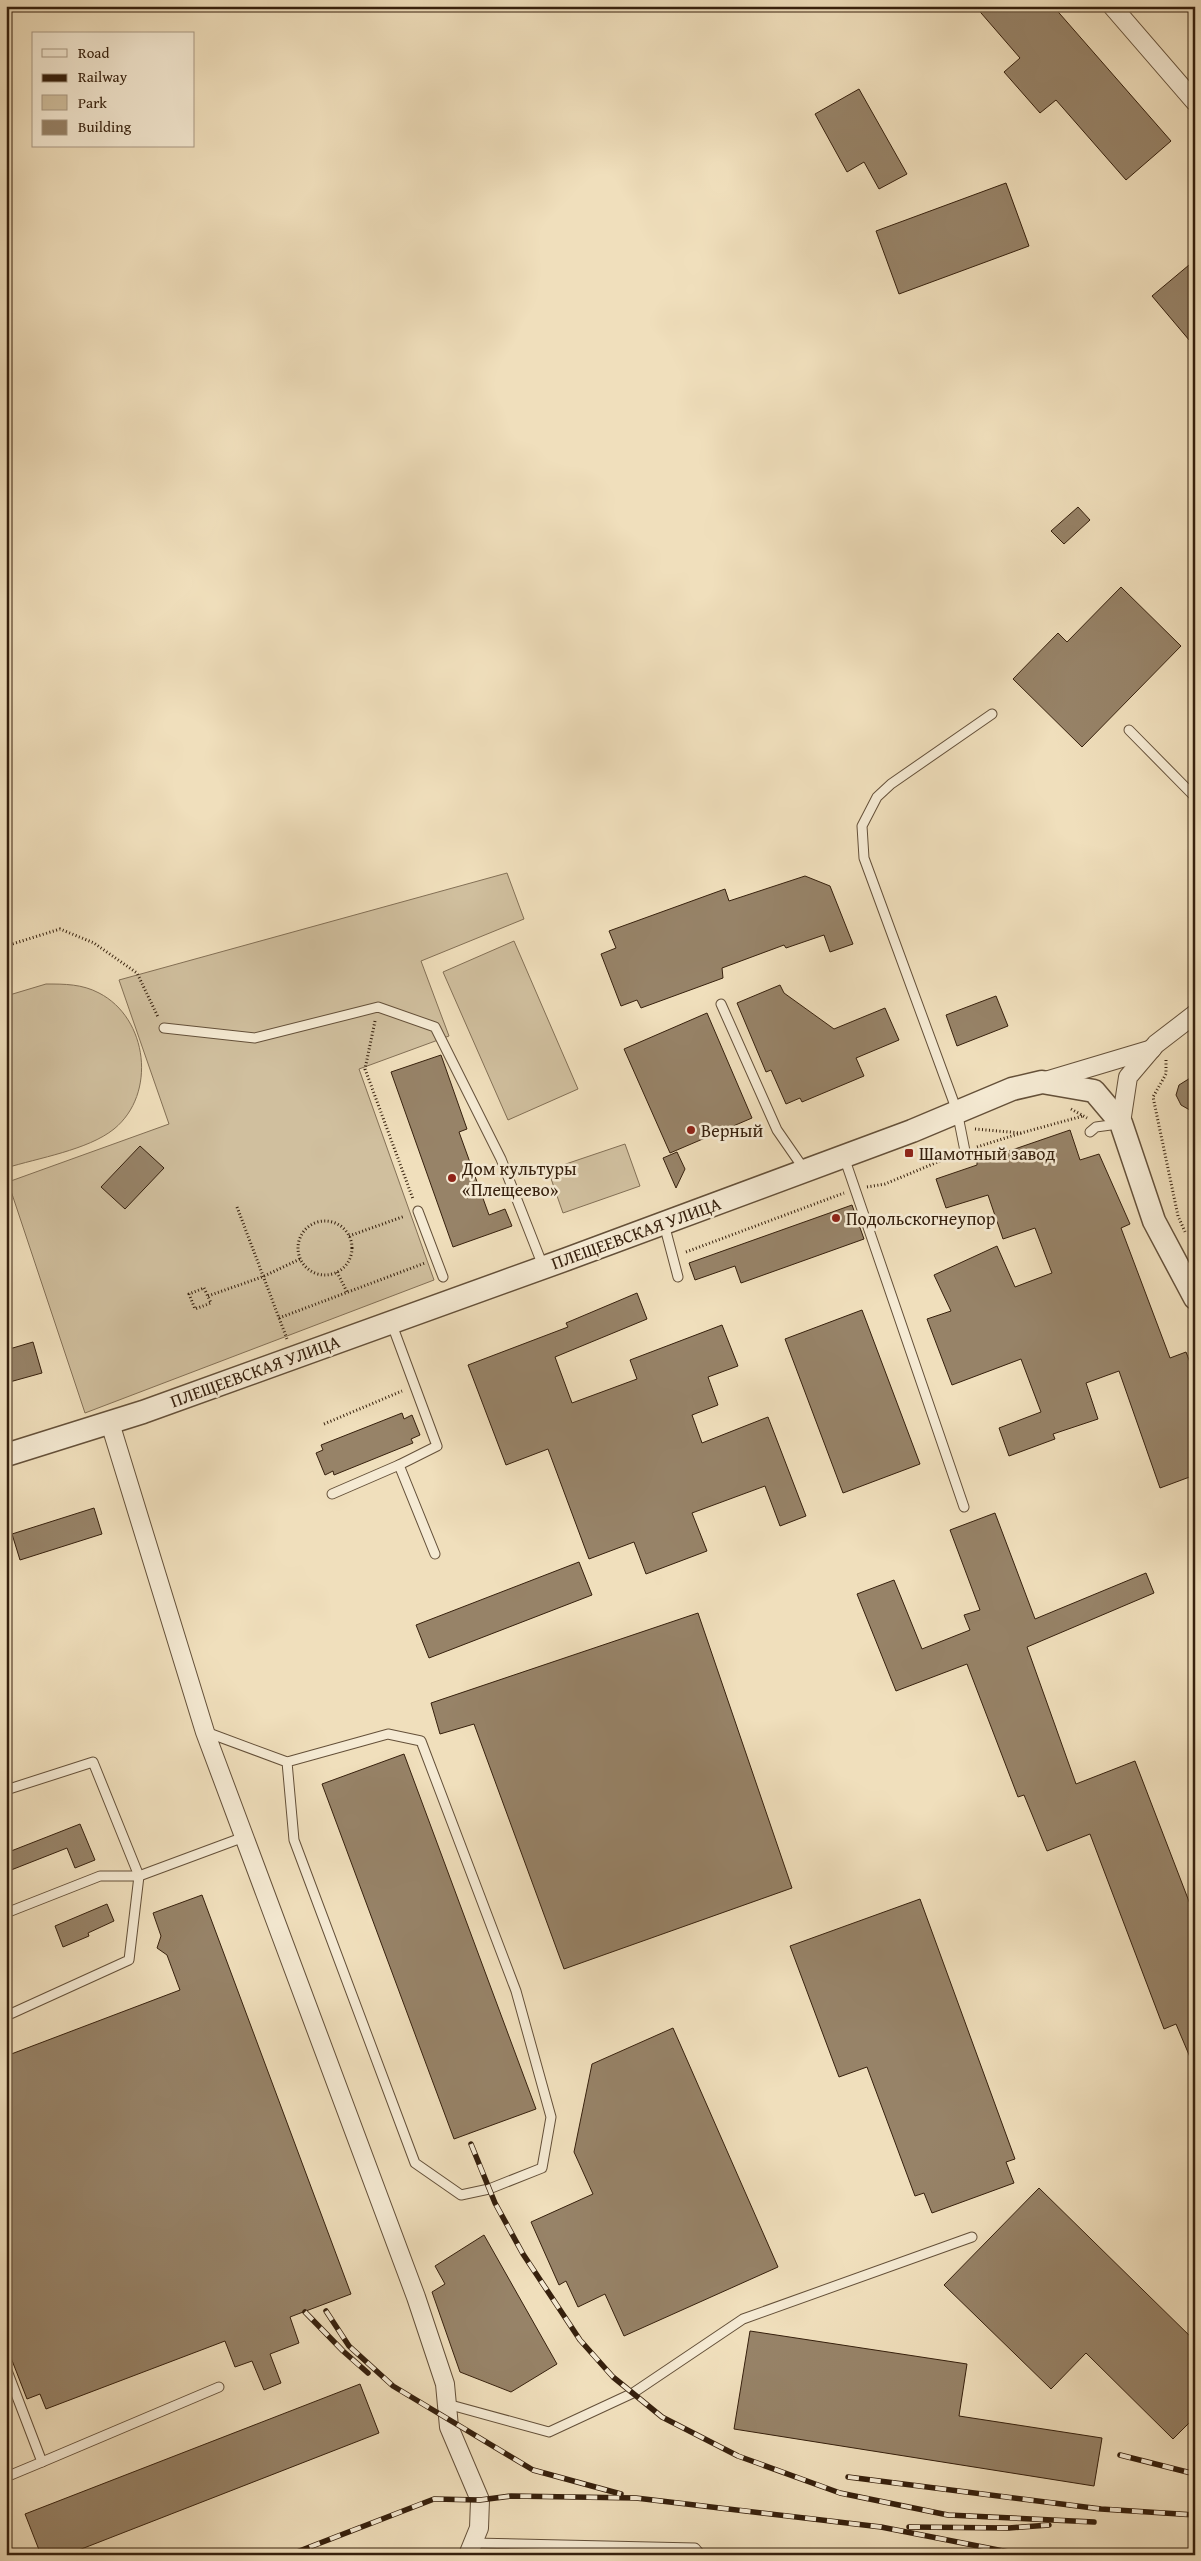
<svg xmlns="http://www.w3.org/2000/svg" width="1201" height="2561" font-family="'Gentium Book Plus',serif">
<rect width="100%" height="100%" fill="#f0dfbc"/>
<filter id="stains"><feTurbulence type="fractalNoise" baseFrequency=".004" numOctaves="4"/><feColorMatrix values="0 0 0 0 .2 0 0 0 0 .09 0 0 0 0 .02 0 0 0 .5 -.17"/></filter>
<radialGradient id="worn" r=".72"><stop offset=".6" stop-color="#630" stop-opacity="0"/><stop offset="1" stop-color="#630" stop-opacity=".3"/></radialGradient>
<!-- green -->
<g fill="#d0bf9e" stroke="#837056">
<polygon points="507,873 524,919 421,961 449,1036 359,1069 434,1280 85,1413 8,1182 169,1124 119,980"/>
<polygon points="514,941 578,1089 508,1120 443,972"/>
<path d="M 46,984 C 65,984 82,984 99,993 C 148,1018 157,1094 114,1129 C 88,1150 38,1158 6,1168 L 6,996 Z"/>
<polygon points="625,1144 640,1186 563,1213 548,1170"/>
</g>
<!-- building -->
<g fill="#978368" stroke="#36200d">
<polygon points="975,6 1053,6 1171,141 1126,180 1056,100 1040,113 1004,72 1020,58"/>
<polygon points="859,89 907,174 879,189 864,162 847,172 815,114"/>
<polygon points="1006,183 1029,246 899,294 876,231"/>
<polygon points="1195,260 1195,347 1152,296"/>
<polygon points="1078,507 1090,520 1064,544 1051,531"/>
<polygon points="1121,587 1181,646 1082,747 1013,679 1058,633 1067,642"/>
<polygon points="805,876 830,886 853,944 830,952 824,935 786,948 784,945 722,968 723,978 641,1008 637,1000 621,1006 601,954 616,948 609,931 725,889 729,901"/>
<polygon points="780,985 784,993 834,1029 885,1008 899,1040 856,1058 864,1076 802,1102 800,1098 786,1104 771,1070 766,1072 737,1003"/>
<polygon points="996,996 1008,1026 957,1046 946,1015"/>
<polygon points="707,1013 752,1118 670,1153 624,1049"/>
<polygon points="441,1055 467,1129 459,1132 489,1215 505,1209 512,1226 453,1247 391,1072"/>
<polygon points="1195,1075 1195,1113 1181,1105 1176,1095 1179,1085"/>
<polygon points="1070,1130 1080,1160 1099,1154 1130,1224 1121,1228 1170,1358 1186,1352 1195,1375 1195,1475 1160,1488 1119,1371 1086,1383 1098,1419 1053,1434 1055,1439 1009,1456 999,1428 1041,1412 1021,1359 952,1385 927,1319 951,1311 934,1275 997,1246 1015,1287 1052,1273 1035,1228 1003,1239 988,1195 946,1208 936,1179 977,1165 977,1162"/>
<polygon points="140,1146 164,1168 125,1209 101,1187"/>
<polygon points="677,1152 685,1169 676,1188 663,1158"/>
<polygon points="852,1205 864,1239 741,1283 735,1266 695,1280 689,1263"/>
<polygon points="637,1293 647,1319 555,1357 572,1403 637,1379 630,1360 722,1325 738,1366 708,1377 718,1405 692,1415 702,1443 768,1417 806,1516 780,1526 765,1486 692,1513 707,1551 646,1574 634,1542 589,1559 548,1449 506,1465 468,1365 568,1327 566,1323"/>
<polygon points="862,1310 920,1464 843,1493 785,1339"/>
<polygon points="33,1342 42,1373 6,1383 6,1350"/>
<polygon points="402,1413 404,1419 412,1415 420,1435 411,1439 413,1443 334,1475 333,1471 325,1475 316,1453 323,1450 321,1445"/>
<polygon points="94,1508 102,1534 20,1560 12,1534"/>
<polygon points="995,1513 1035,1619 1146,1573 1154,1593 1027,1647 1076,1784 1135,1761 1195,1917 1195,2069 1176,2024 1164,2029 1090,1834 1047,1851 1024,1795 1018,1797 967,1664 896,1691 857,1594 894,1580 922,1649 970,1630 964,1615 980,1610 950,1530"/>
<polygon points="579,1562 592,1595 429,1658 416,1625"/>
<polygon points="698,1613 792,1888 564,1969 474,1724 440,1734 431,1703"/>
<polygon points="404,1754 536,2109 454,2139 322,1784"/>
<polygon points="80,1824 95,1860 75,1868 67,1848 6,1872 6,1853"/>
<polygon points="202,1895 351,2294 290,2317 299,2343 270,2354 281,2383 264,2390 252,2361 235,2367 225,2341 46,2409 40,2394 27,2399 6,2345 6,2056 180,1990 167,1955 157,1948 161,1936 153,1913"/>
<polygon points="920,1899 1015,2159 1006,2162 1014,2183 932,2213 924,2193 915,2196 867,2067 839,2077 790,1946"/>
<polygon points="107,1904 114,1921 88,1933 89,1936 63,1947 55,1926"/>
<polygon points="673,2028 778,2267 624,2336 605,2294 578,2307 566,2281 559,2285 531,2222 593,2194 574,2152 592,2064"/>
<polygon points="1039,2188 1195,2341 1195,2417 1173,2439 1086,2353 1051,2389 944,2285"/>
<polygon points="484,2235 557,2364 511,2392 460,2372 432,2292 445,2284 435,2266"/>
<polygon points="750,2331 967,2364 959,2416 1102,2438 1094,2486 734,2429"/>
<polygon points="360,2384 379,2433 66,2555 41,2555 25,2514"/>
</g>
<g fill="none" stroke-linecap="round" stroke-linejoin="round">
<!-- service casing -->
<g stroke="#645039" stroke-width="11">
<g id="service">
<polyline points="1129,730 1195,797"/>
<polyline points="721,1004 777,1130 804,1169"/>
<polyline points="164,1028 255,1038 378,1007 435,1027 501,1159 543,1266"/>
<polyline points="1090,1132 1096,1127 1118,1124"/>
<polyline points="965,1151 957,1111 864,858 862,826 877,797 891,784 992,714"/>
<polyline points="844,1157 964,1507"/>
<polyline points="418,1211 443,1277"/>
<polyline points="664,1224 678,1277"/>
<polyline points="391,1322 437,1446 399,1465 435,1554"/>
<polyline points="332,1494 399,1465"/>
<polyline points="206,1732 287,1762 388,1734 421,1741 516,1991 551,2117 542,2168 489,2189 461,2195 415,2163 294,1840 287,1762"/>
<polyline points="6,1790 93,1762 139,1876 129,1960 6,2016"/>
<polyline points="6,1913 100,1876 139,1876 244,1837"/>
<polyline points="6,2368 42,2462 6,2477"/>
<polyline points="447,2404 549,2432 633,2393 743,2319 972,2237"/>
<polyline points="42,2462 219,2387"/>
<polyline points="473,2543 695,2548 701,2555"/>
</g>
</g>
<!-- minor casing -->
<g stroke="#645039" stroke-width="20">
<g id="minor">
<polyline points="1112,6 1195,102"/>
<polyline points="1045,1081 1152,1049"/>
<polyline points="1121,1123 1128,1077 1156,1044 1195,1014"/>
<polyline points="110,1423 205,1732 416,2297 445,2384 449,2427 480,2500 479,2528 468,2555"/>
</g>
</g>
<!-- tertiary casing -->
<g stroke="#645039" stroke-width="25">
<polyline id="tertiary" points="6,1455 143,1412 567,1259 912,1131 1012,1089 1042,1082 1094,1091 1121,1123 1154,1221 1195,1298"/>
</g>
<!-- path -->
<g stroke="#36200d" stroke-width="3" stroke-dasharray="1 2.5" stroke-linecap="butt">
<polyline points="6,946 60,929 94,943 137,973 158,1017"/>
<polyline points="375,1021 365,1069 413,1199"/>
<polyline points="1166,1060 1166,1074 1153,1097 1178,1216 1186,1234"/>
<polyline points="1071,1109 1087,1118"/>
<polyline points="975,1129 1021,1133 1083,1116"/>
<polyline points="977,1147 1021,1133"/>
<polyline points="867,1187 885,1184 952,1156"/>
<polyline points="237,1207 287,1339"/>
<circle cx="325" cy="1248" r="27"/>
<polyline points="349,1236 405,1216"/>
<polyline points="686,1252 844,1193"/>
<polyline points="337,1272 347,1292"/>
<polygon points="204,1288 211,1303 195,1309 189,1294"/>
<polyline points="208,1296 262,1277 300,1259"/>
<polyline points="279,1318 425,1263"/>
<polyline points="324,1424 402,1391"/>
</g>
<!-- service -->
<use href="#service" stroke="#f5ead3" stroke-width="9"/>
<!-- minor -->
<use href="#minor" stroke="#f5ead3" stroke-width="18"/>
<!-- tertiary -->
<use href="#tertiary" stroke="#f5ead3" stroke-width="22"/>
<!-- rail casing -->
<g stroke="#36200d" stroke-width="5.5">
<g id="rail">
<polyline points="471,2144 495,2203 523,2254 580,2340 613,2377 662,2417 738,2456 840,2493 948,2515 1094,2522"/>
<polyline points="326,2311 349,2346 393,2386 533,2470 621,2494"/>
<polyline points="305,2312 343,2351 368,2373"/>
<polyline points="1120,2455 1195,2474"/>
<polyline points="848,2477 1101,2509 1195,2515"/>
<polyline points="909,2527 1009,2528 1049,2525"/>
<polyline points="289,2555 434,2499 480,2500 511,2496 636,2498 881,2527 1024,2555"/>
</g>
</g>
<!-- rail -->
<use href="#rail" stroke="#f5ead3" stroke-width="4" stroke-dasharray="11" stroke-linecap="butt"/>
</g>
<!-- markers -->
<g fill="#8f2418" stroke="#f5ead3" stroke-width="2">
<circle cx="691" cy="1130" r="5"/>
<rect x="904" y="1148" width="10" height="10" rx="2.5"/>
<circle cx="452" cy="1178" r="5"/>
<circle cx="836" cy="1218" r="5"/>
</g>
<g text-anchor="middle" dominant-baseline="central" stroke-width="5" stroke-linejoin="round" paint-order="stroke">
<!-- poi labels -->
<g font-size="18" fill="#36200d" stroke="#f5ead3" text-anchor="start">
<text x="701" y="1130">Верный</text>
<text x="919" y="1153">Шамотный завод</text>
<text x="462" y="1168">Дом культуры<tspan x="462" dy="21">«Плещеево»</tspan></text>
<text x="846" y="1218">Подольскогнеупор</text>
</g>
<!-- street labels -->
<g font-size="18" fill="#36200d" stroke="#f5ead3">
<text transform="translate(636 1233) rotate(-20)">ПЛЕЩЕЕВСКАЯ УЛИЦА</text>
<text transform="translate(255 1371) rotate(-20)">ПЛЕЩЕЕВСКАЯ УЛИЦА</text>
</g>
</g>
<!-- margin -->
<rect width="1201" height="2561" fill="none" stroke="#f0dfbc" stroke-width="25"/>
<rect x="8" y="8" width="1186" height="2546" fill="none" stroke="#36200d" stroke-width="2.5"/>
<rect x="12" y="12" width="1176" height="2536" fill="none" stroke="#36200d"/>
<!-- legend -->
<rect x="32" y="32" width="162" height="115" fill="#f5ead3" stroke="#a99984"/>
<rect x="42" y="49" width="25" height="8" fill="#f5ead3" stroke="#a99984"/>
<text x="78" y="58" font-size="15" fill="#36200d">Road</text>
<rect x="42" y="74" width="25" height="8" fill="#36200d" stroke="#a99984"/>
<text x="78" y="82" font-size="15" fill="#36200d">Railway</text>
<rect x="42" y="95" width="25" height="15" fill="#d0bf9e" stroke="#a99984"/>
<text x="78" y="108" font-size="15" fill="#36200d">Park</text>
<rect x="42" y="120" width="25" height="15" fill="#978368" stroke="#a99984"/>
<text x="78" y="132" font-size="15" fill="#36200d">Building</text>
<rect width="100%" height="100%" filter="url(#stains)"/>
<rect width="100%" height="100%" fill="url(#worn)"/>
</svg>
